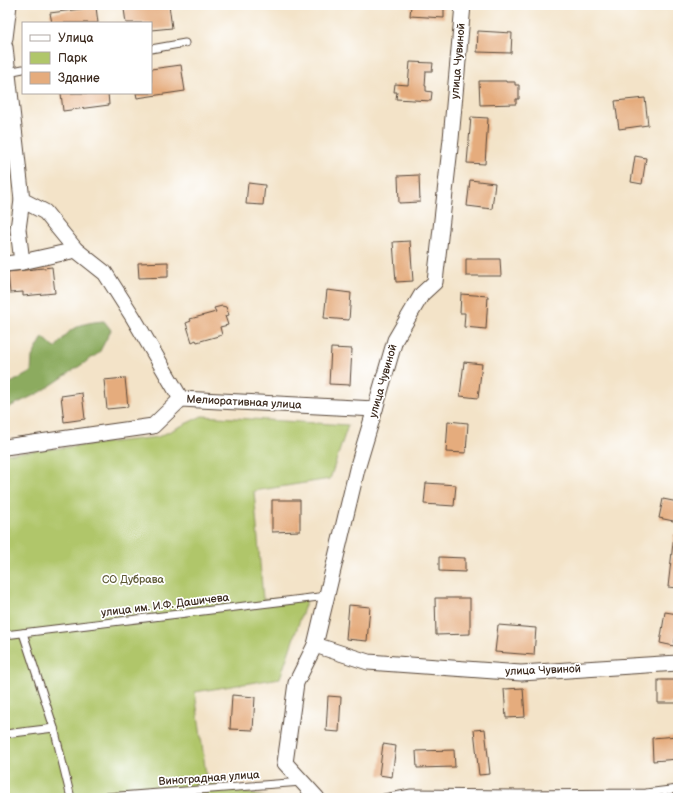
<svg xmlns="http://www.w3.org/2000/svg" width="683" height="803" font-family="'Balsamiq Sans',sans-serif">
<rect width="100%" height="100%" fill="#fff"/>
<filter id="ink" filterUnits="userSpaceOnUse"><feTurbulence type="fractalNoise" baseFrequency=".025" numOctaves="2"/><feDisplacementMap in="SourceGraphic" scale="8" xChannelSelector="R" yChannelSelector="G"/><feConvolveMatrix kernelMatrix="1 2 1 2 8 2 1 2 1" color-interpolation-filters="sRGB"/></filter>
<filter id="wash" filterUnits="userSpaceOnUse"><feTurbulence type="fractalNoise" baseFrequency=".012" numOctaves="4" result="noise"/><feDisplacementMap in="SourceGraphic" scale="16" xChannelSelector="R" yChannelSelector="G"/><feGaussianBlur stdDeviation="0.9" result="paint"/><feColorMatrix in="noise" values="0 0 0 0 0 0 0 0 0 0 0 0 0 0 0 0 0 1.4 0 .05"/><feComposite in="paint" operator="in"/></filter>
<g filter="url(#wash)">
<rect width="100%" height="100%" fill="#f3e3c8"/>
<!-- green -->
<polygon fill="#b0c66a" stroke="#767844" points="202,416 348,425 330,479 254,491 263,599 307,599 280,678 195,692 207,782 267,798 5,798 5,454 158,437"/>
<!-- forest -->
<path fill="#8cab5e" stroke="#646a3e" d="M 104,321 L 111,330 L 99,353 L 41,392 L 5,409 L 5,386 L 31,372 L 32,357 L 43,337 L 55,348 C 59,344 62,339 66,335 C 75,324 91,322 104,321 Z"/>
<g id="blocks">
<!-- building -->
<g fill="#e5ac7d">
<polygon points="153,5 169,5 172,28 151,30 151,23 126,23 124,9"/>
<polygon points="411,5 444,5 444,18 410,16"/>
<polygon points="96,7 98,23 52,23 50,13"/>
<polygon points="478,31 512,33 511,53 477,52"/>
<polygon points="410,62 433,63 432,71 426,71 425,86 426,86 426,91 432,92 431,101 396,99 397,92 394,92 395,84 408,85"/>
<polygon points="181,65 185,91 137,98 136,93 151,93 151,69"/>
<polygon points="479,81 506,81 506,82 515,82 515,85 519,85 519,99 516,99 516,104 480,105"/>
<polygon points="61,93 108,93 109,105 63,111"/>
<polygon points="645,98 648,125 619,129 615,101"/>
<polygon points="471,117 488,118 485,164 467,163"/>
<polygon points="635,156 646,158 642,184 631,182"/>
<polygon points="419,175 420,202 399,203 398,176"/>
<polygon points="470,180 495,183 492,209 467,206"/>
<polygon points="248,183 265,185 263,205 246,204"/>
<polygon points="410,241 413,281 396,282 393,242"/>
<polygon points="466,259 500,259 501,276 466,276"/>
<polygon points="168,262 168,277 139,278 138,263"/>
<polygon points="52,267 55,293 23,296 23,292 10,293 8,272"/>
<polygon points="327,290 351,293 349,320 324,318"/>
<polygon points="461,294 488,296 486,329 464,327 465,313 460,313"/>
<polygon points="222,306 226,307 229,315 225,316 228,325 220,327 222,335 197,342 196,340 192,342 186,323 191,321 190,319 216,312 214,308"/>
<polygon points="331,348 352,349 350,385 329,384"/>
<polygon points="464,362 482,364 478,398 460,396"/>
<polygon points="125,378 128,407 107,409 104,380"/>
<polygon points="82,393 85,419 64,422 61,396"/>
<polygon points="448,421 468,423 466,453 446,452"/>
<polygon points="426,483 456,485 454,506 424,504"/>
<polygon points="663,499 678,502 678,522 659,518"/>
<polygon points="272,500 300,500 300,531 272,532"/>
<polygon points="674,534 678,535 678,588 668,587"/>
<polygon points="439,557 465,558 465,572 439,571"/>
<polygon points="435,598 470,598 470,634 436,635"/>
<polygon points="349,605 370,607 367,641 346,639"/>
<polygon points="665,612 678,614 678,622 674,646 660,643"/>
<polygon points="498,625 536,628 534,655 495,652"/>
<rect x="658" y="680" width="20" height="23"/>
<polygon points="523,688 525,717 506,718 504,689"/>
<polygon points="232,695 255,697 253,730 230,729"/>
<polygon points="328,696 341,697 339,732 326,731"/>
<polygon points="485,729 490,774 479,775 474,730"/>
<polygon points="678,736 678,759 653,761 652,738"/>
<polygon points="383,744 396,746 392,777 379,775"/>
<polygon points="454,750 455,767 417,768 416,751"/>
</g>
</g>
</g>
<g filter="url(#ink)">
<use href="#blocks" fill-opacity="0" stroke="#574638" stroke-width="1"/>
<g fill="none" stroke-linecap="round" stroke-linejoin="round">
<!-- lane casing -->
<g stroke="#574638" stroke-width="9">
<g id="lane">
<polyline points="151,49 185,43"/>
<polyline points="8,72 23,69"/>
<polyline points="23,633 54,728"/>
<polyline points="5,635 327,596"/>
<polyline points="5,734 54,728 71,798"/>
<polyline points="93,798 302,782"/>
<polyline points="384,798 411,793 518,794 646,793 678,789"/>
</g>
</g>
<!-- street casing -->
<g stroke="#574638" stroke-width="17">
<g id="street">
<polyline points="5,38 9,5"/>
<polyline points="5,47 22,200 45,212 76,250 105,273 133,317 181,399"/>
<polyline points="22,262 18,229 22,200"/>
<polyline points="5,264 22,262 76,250"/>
<polyline points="5,447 153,426 181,399 375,409"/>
<polyline points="315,645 368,662 521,673 678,663"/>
<polyline points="317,798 285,763 296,683 315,645 357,469 375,409 395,340 422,294 435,282 451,139 463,5"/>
</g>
</g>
<!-- lane -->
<use href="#lane" stroke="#fff" stroke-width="7"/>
<!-- street -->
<use href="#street" stroke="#fff" stroke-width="15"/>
</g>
</g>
<g text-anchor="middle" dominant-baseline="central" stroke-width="3.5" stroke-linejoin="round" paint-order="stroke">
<!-- street labels -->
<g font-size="11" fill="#3b2a1e" stroke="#fff">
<text transform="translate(458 61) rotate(-85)">улица Чувиной</text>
<text transform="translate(383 381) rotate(-74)">улица Чувиной</text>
<text transform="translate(244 402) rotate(3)">Мелиоративная улица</text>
<text transform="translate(165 605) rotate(-7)">улица им. И.Ф. Дашичева</text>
<text transform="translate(543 670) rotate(-2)">улица Чувиной</text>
<text transform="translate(209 778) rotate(-4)">Виноградная улица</text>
</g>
<!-- park labels -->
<g font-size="11" fill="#5e5935" stroke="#fff">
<text x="133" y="579">СО Дубрава</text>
</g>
</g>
<!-- margin -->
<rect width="683" height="803" fill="none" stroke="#fff" stroke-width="20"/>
<!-- legend -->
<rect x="22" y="22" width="130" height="72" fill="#ffffff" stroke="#b1aaa5"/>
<rect x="30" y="35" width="20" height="6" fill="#ffffff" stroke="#b1aaa5"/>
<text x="58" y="42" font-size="12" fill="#3b2a1e">Улица</text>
<rect x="30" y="52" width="20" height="12" fill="#b0c66a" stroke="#b1aaa5"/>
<text x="58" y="62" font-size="12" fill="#3b2a1e">Парк</text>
<rect x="30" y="72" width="20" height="12" fill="#e5ac7d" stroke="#b1aaa5"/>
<text x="58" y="82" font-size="12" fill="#3b2a1e">Здание</text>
</svg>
